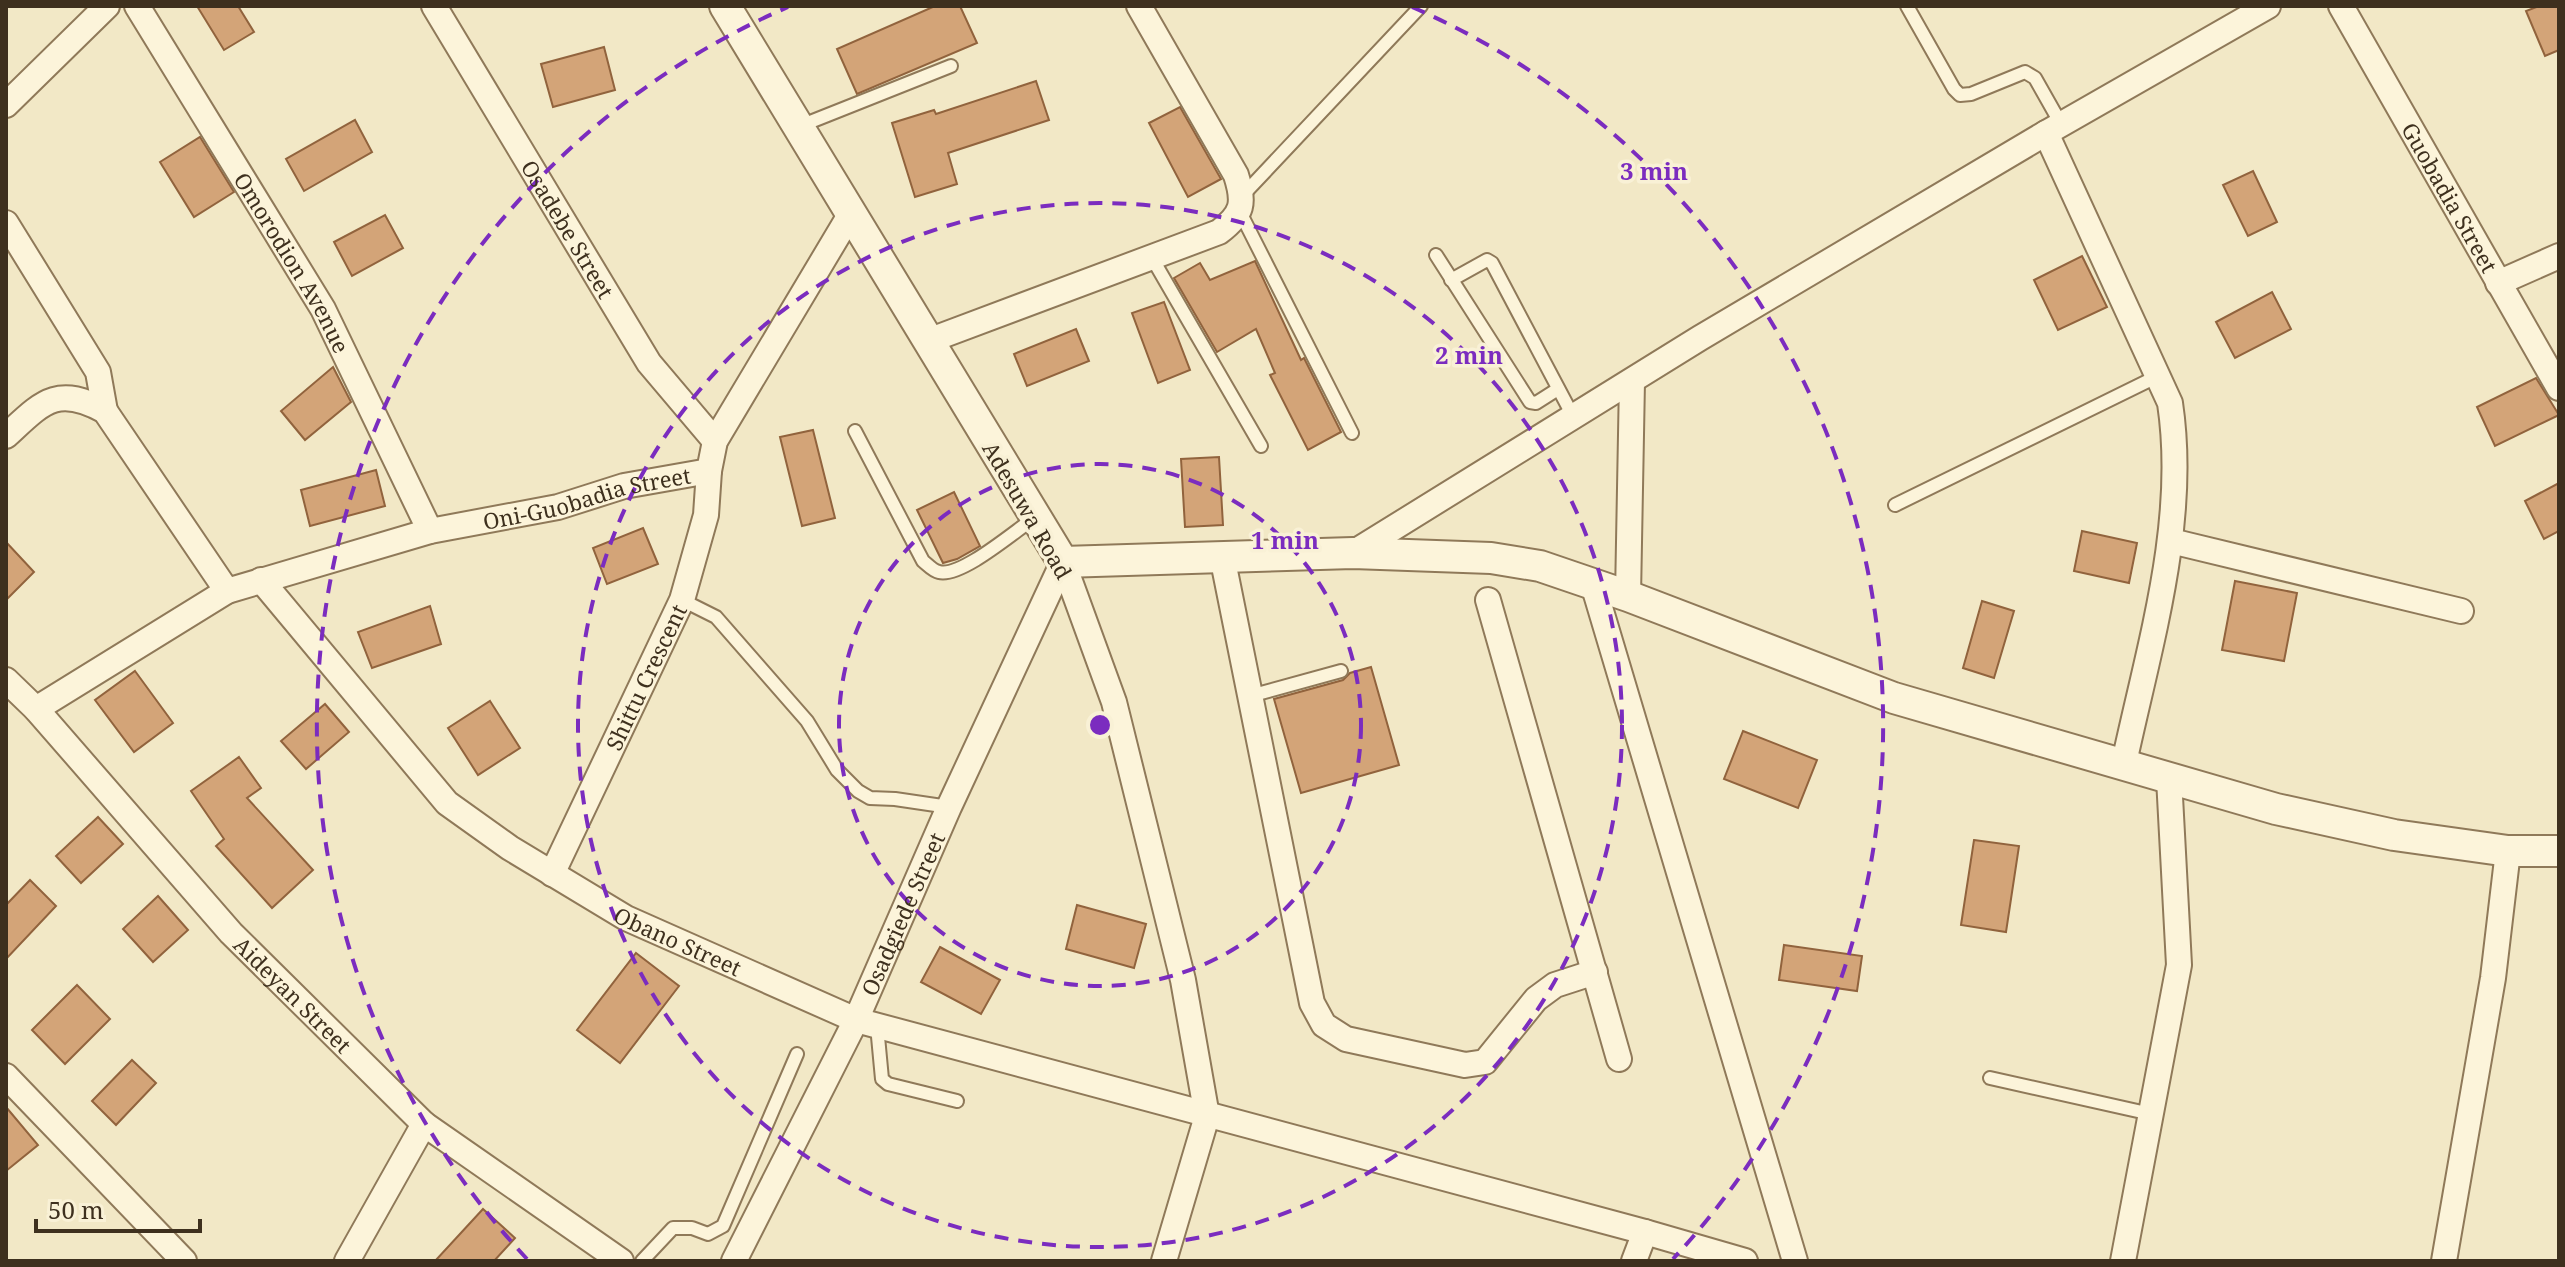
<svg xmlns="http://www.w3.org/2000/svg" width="2565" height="1267" font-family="'Noto Serif',serif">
<rect width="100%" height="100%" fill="#f2e8c6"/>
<!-- building -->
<g fill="#d3a478" stroke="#91633d" stroke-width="2">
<polygon points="197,6 238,6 254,32 224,50"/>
<polygon points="935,6 960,6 977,43 857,94 837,49"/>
<polygon points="2539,6 2559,6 2559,50 2545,56 2526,11"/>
<polygon points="604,47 615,90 553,107 541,64"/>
<polygon points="1036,81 1049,120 948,153 957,184 915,197 892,123 934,110 936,114"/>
<polygon points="1180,107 1221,179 1188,197 1149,123"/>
<polygon points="355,120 372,152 304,191 286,159"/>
<polygon points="200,137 234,192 194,217 160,162"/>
<polygon points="2253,171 2277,222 2248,236 2223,185"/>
<polygon points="385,215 403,248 352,276 334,242"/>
<polygon points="2082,256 2107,307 2058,330 2034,280"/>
<polygon points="1255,261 1301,360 1304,358 1341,432 1308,450 1270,375 1275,373 1256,329 1217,352 1174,278 1200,263 1210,280"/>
<polygon points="2272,292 2291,329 2235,358 2216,322"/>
<polygon points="1164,302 1190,370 1158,383 1132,313"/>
<polygon points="1076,329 1089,361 1027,386 1014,354"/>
<polygon points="333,367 351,402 305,440 281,411"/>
<polygon points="2536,378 2559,415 2495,446 2477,407"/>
<polygon points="813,430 835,518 802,526 780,437"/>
<polygon points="1219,457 1223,525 1185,527 1181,459"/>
<polygon points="376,470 385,506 310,526 301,490"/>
<polygon points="2559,483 2559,531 2544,539 2525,501"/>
<polygon points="954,492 980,546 957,559 943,563 917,510"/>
<polygon points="643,528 658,564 607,584 593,548"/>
<polygon points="2082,531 2137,543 2129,583 2074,571"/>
<polygon points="6,542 34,572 6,600"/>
<polygon points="2235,581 2297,593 2284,661 2222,650"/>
<polygon points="1982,601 2014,611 1994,678 1963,668"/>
<polygon points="430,606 441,644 372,668 358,632"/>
<polygon points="1371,667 1399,765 1301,793 1274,699 1343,680 1350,673"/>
<polygon points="135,671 173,723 134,752 95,700"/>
<polygon points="490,701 520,748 478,775 448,728"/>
<polygon points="325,704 349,732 306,769 281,741"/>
<polygon points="1743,731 1817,760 1798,808 1724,779"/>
<polygon points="239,757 261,788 247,798 313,870 272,908 216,846 224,839 191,791"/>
<polygon points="98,817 123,844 81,883 56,856"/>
<polygon points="1974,840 2019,846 2006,932 1961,925"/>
<polygon points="30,880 56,906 6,959 6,905"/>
<polygon points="158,896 188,930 153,962 123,929"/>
<polygon points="1077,905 1146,924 1134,968 1066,949"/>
<polygon points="1784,945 1862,956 1857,991 1779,980"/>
<polygon points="940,947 1000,980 981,1014 921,982"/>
<polygon points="636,953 679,986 620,1063 577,1030"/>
<polygon points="77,985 110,1019 65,1064 32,1030"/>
<polygon points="132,1060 156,1083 116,1125 92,1101"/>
<polygon points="6,1107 38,1145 6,1171"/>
<polygon points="483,1209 515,1238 494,1261 435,1261"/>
</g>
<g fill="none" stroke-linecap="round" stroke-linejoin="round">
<!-- service casing -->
<g stroke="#8f7959" stroke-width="16">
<g id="service">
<polyline points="1907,6 1954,89 1960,95 1971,94 2025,72 2035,78 2061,124"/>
<polyline points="800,126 951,66"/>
<polyline points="1243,195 1421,6"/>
<polyline points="1240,212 1352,433"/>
<polyline points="1436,255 1530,402 1536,403 1558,389"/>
<polyline points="1152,258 1261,446"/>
<polyline points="1451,280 1487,260 1492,263 1574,418"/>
<path d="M 855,431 L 923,561 C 928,565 933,571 939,572 C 961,578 1016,530 1036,517"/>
<polyline points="1895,505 2156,377"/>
<polyline points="682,600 716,617 807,721 837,770 858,791 870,798 895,799 949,807"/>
<polyline points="1250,696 1341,671"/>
<polyline points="877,1026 882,1079 888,1084 957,1101"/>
<polyline points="1990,1078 2151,1114"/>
<polyline points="642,1261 673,1228 692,1228 708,1234 723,1226 797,1054"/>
</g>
</g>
<!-- minor casing -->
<g stroke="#8f7959" stroke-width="28">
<g id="minor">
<path id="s1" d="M 137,6 L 323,309 L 430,531"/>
<path id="s2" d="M 434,6 L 649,363 L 715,441"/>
<path id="s3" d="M 2341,6 L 2559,388"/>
<polyline points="6,105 107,6"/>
<path d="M 2046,133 L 2170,403 C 2188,523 2149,646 2124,763"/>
<polyline points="6,223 98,372 105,411"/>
<polyline points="2498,283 2559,256"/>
<path d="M 928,341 L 1219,232 C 1243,214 1245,203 1236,175 L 1139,6"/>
<path d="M 6,436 C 42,403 56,384 105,411 L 227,591 L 36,709"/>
<polyline points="2171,541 2461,611"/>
<polyline points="1353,553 1700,338 2046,133 2268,6"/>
<polyline points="1222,556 1312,1003 1324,1025 1346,1039 1465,1065 1485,1062 1536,999 1555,985 1595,972"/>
<polyline points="1063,562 1114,702 1183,980 1207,1116 1164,1261"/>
<path id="s4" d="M 261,580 L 447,803 L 510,848 L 626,918 L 856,1020 L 1645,1232 L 1745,1261"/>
<polyline points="1593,584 1795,1261"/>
<path id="s5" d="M 227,591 L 430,531 L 558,507 L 624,486 L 709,471 L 715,441 L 850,215"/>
<polyline points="1628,596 1632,381"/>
<polyline points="1488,600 1619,1059"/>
<path id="s6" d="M 6,680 L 36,709 L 231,933 L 424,1124 L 621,1261"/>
<path id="s7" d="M 552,874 L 682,600 L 706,515 L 709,471"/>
<polyline points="6,1076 184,1261"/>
<polyline points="347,1261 424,1124"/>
<path id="s8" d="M 734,1261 L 856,1020 L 949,807 L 1063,562"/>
<polyline points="1634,1261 1645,1232"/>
<polyline points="2123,1261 2179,965 2169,778"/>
<polyline points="2444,1261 2493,978 2508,851"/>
</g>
</g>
<!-- tertiary casing -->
<g stroke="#8f7959" stroke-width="34">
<polyline id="tertiary" points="725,6 1063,562 1353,553 1491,558 1540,566 1628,596 1894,698 2276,809 2394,835 2508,851 2559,851"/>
</g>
<!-- service -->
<use href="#service" stroke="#fcf4da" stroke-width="12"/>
<!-- minor -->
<use href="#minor" stroke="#fcf4da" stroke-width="24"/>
<!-- tertiary -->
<use href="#tertiary" stroke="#fcf4da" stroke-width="30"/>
</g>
<!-- distance rings -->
<g fill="none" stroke="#7b2cbf" stroke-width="4" stroke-dasharray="14 10">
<circle cx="1100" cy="725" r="261"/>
<circle cx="1100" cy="725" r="522"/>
<path d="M527 1259A783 783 0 0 1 788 7M1412 7A783 783 0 0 1 1673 1259"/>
</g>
<g text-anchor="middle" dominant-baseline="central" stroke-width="7" stroke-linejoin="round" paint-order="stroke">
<!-- street labels -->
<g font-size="22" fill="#3e301e" stroke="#f9f1d6">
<text stroke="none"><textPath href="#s3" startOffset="220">Guobadia Street</textPath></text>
<text stroke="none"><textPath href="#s2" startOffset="260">Osadebe Street</textPath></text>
<text stroke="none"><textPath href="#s1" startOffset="300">Omorodion Avenue</textPath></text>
<text stroke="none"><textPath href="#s5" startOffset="372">Oni-Guobadia Street</textPath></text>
<text transform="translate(1028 510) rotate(60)">Adesuwa Road</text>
<text stroke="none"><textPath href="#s7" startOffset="218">Shittu Crescent</textPath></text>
<text stroke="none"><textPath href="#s8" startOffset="386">Osadgiede Street</textPath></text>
<text stroke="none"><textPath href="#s4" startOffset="560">Obano Street</textPath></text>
<text stroke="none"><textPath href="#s6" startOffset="426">Aideyan Street</textPath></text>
</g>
</g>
<circle cx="1100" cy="725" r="12" fill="#7b2cbf" stroke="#f9f1d6" stroke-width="4"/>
<g font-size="24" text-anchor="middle" font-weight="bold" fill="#7b2cbf" stroke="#f9f1d6" stroke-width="7" stroke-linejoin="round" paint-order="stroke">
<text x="1654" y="180">3 min</text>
<text x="1469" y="364">2 min</text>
<text x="1285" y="549">1 min</text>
</g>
<!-- border -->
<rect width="2565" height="1267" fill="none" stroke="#3e301e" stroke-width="16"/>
<!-- scale -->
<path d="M36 1219v12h164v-12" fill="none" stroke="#3e301e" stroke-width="4"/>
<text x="48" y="1219" font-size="24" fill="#3e301e" stroke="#f9f1d6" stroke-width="6" paint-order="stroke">50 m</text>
</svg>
